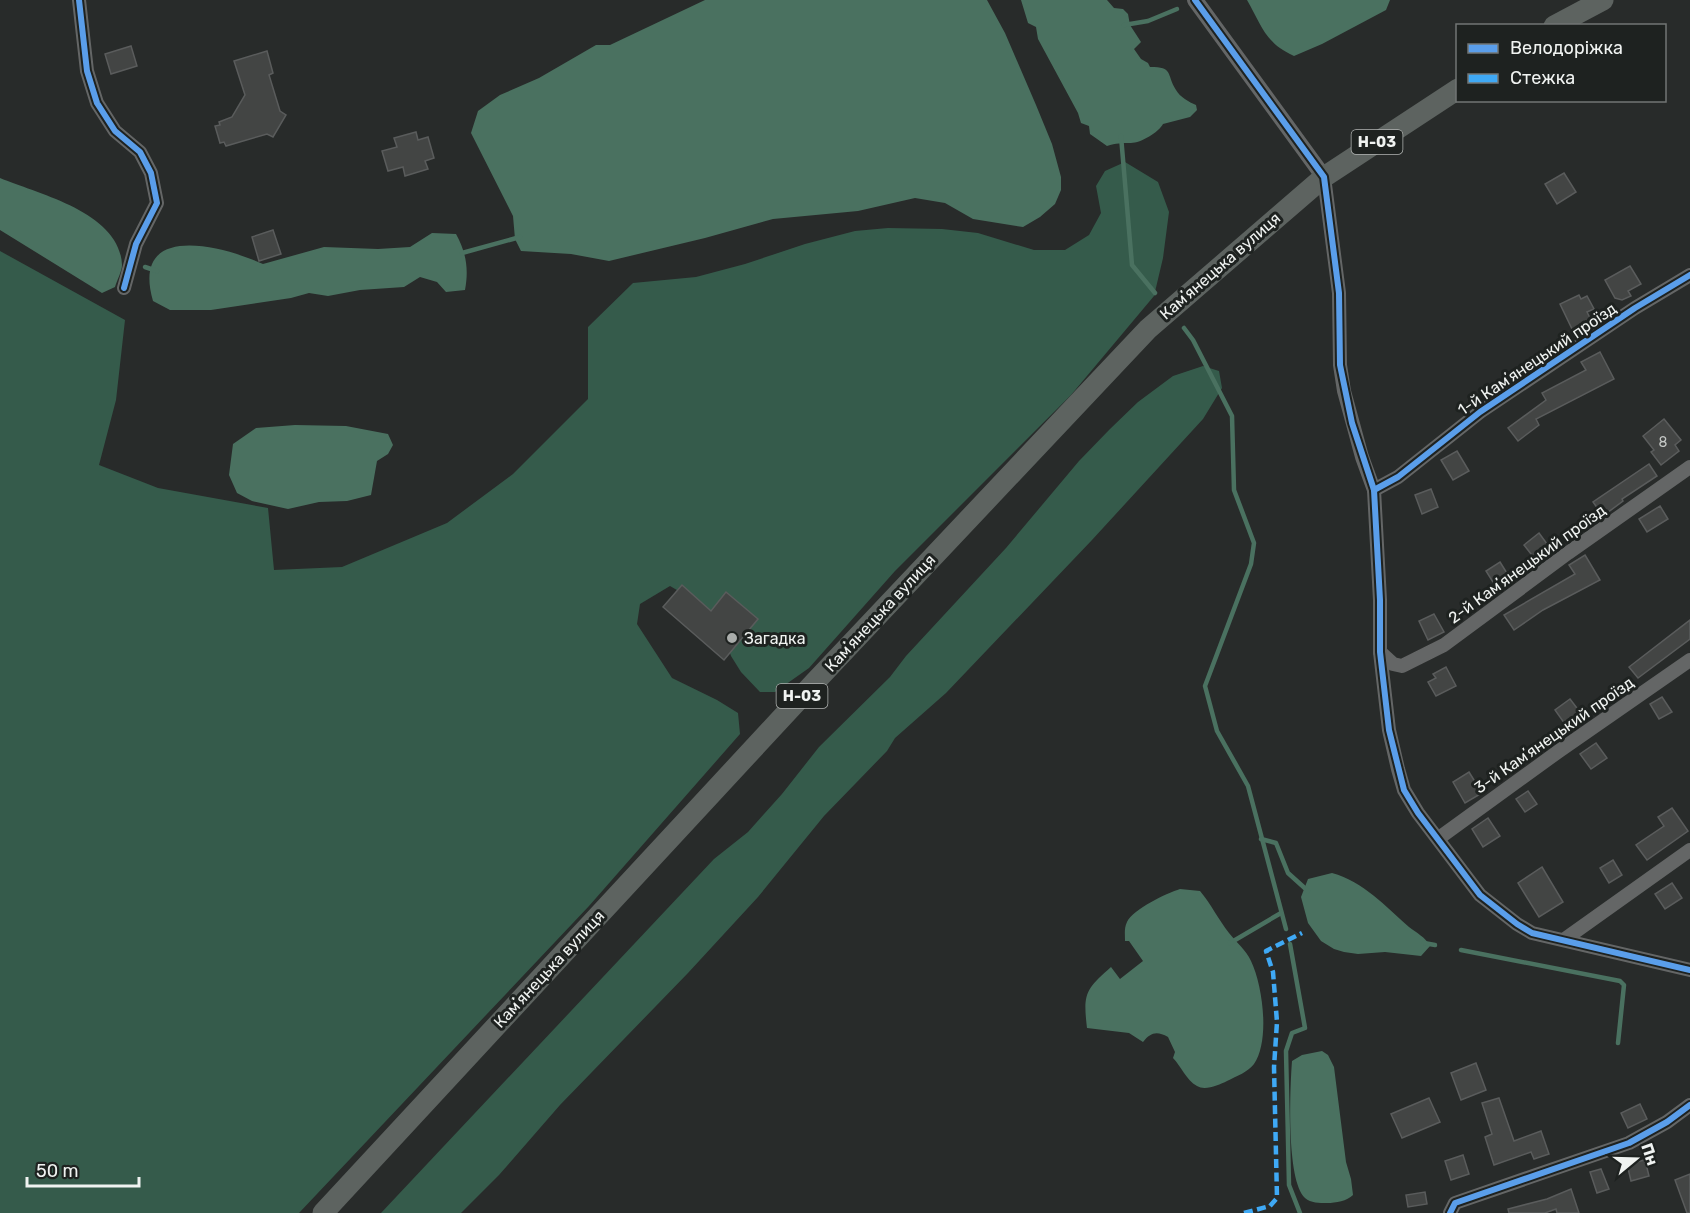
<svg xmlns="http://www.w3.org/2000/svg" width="1690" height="1213" font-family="Rubik,sans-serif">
<rect width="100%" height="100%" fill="#282b2a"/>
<!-- forest -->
<g fill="#355b4b">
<polygon points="1125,162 1158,182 1169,212 1163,258 1154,296 1071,395 895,571 809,668 775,692 760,692 741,672 731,656 721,627 694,600 670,586 640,604 637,624 672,678 717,700 738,713 740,734 589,906 299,1213 0,1213 0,251 125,320 116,400 99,465 158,488 268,508 274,570 342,567 447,523 513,474 588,399 588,327 633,283 696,277 745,264 805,244 855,231 888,228 942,229 978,233 1034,250 1065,250 1089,235 1101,213 1096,186 1105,171"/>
<polygon points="1203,366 1219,371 1222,388 1203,419 1092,540 946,693 895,738 887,751 824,816 758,897 688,973 560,1105 499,1175 461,1213 381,1213 714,859 748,832 782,794 819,747 890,677 906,656 1006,548 1079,461 1110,429 1138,402 1173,376"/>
</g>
<!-- water -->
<g fill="#4a7160">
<polygon points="705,0 987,0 1005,33 1036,105 1052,144 1061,177 1061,190 1055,204 1040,217 1023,227 973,219 945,203 915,198 858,211 773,219 705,238 609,261 571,254 521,251 515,239 513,216 471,133 478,111 500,95 539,78 596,45 610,45"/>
<path d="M 1021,0 L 1107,0 L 1114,8 L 1123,9 L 1128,14 L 1130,25 L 1141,42 L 1134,49 L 1141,59 L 1148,63 L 1150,67 C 1174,67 1166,74 1176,90 C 1180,97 1189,102 1196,105 L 1197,110 L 1190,117 L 1163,124 C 1159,132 1141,143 1131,143 C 1122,143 1116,143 1107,146 L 1090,134 L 1089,126 L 1081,123 L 1078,113 L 1038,39 L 1036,27 L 1028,23 Z"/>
<path d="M 1247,0 L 1390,0 L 1386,10 L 1322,44 L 1294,56 C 1265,43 1262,26 1247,0 Z"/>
<path d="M 0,178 C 38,194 120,212 122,265 C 122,271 117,280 115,287 L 102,293 L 0,230 Z"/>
<path d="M 432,233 L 456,234 C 466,252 469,269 465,290 L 446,292 L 437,282 L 420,277 L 404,287 L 360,290 L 328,296 L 309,293 L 291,298 L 211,310 L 170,310 L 153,301 C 130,221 223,246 263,264 L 324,247 L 378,249 L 410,247 Z"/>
<polygon points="295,425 346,426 388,434 393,445 388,454 377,461 371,495 347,501 319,502 288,509 252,501 237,493 229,475 233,444 256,428"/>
<path d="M 1332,873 C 1364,882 1385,906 1409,927 C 1417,933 1425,937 1430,946 L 1421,956 L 1385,952 L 1358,954 L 1344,952 L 1334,949 L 1321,941 L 1308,923 L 1301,897 L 1308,879 Z"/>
<path d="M 1180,889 L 1200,891 C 1211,904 1218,919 1229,933 C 1236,942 1246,950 1251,961 C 1263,986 1270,1041 1254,1064 C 1248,1072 1237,1076 1227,1081 C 1219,1085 1205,1091 1197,1086 C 1186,1080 1181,1066 1173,1058 L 1175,1052 L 1168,1037 C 1157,1031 1151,1032 1143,1042 L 1129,1033 L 1087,1028 C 1083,994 1085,990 1111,967 L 1120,979 L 1143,961 L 1129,941 L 1125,941 C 1125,934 1124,928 1127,922 C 1133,909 1167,893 1180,889 Z"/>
<path d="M 1322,1051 L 1328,1055 L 1334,1067 L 1346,1162 L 1351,1179 L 1353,1195 C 1347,1201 1336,1203 1327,1203 C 1319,1203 1311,1203 1305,1198 C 1286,1180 1290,1087 1292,1061 L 1302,1055 Z"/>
</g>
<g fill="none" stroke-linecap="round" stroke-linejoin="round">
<!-- stream -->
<g stroke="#4a7160" stroke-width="4.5">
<polyline points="1124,25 1148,21 1177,9"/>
<polyline points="1121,136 1132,265 1155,293"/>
<polyline points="462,253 520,237"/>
<polyline points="145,267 157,271"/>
<polyline points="1184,328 1193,340 1232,416 1234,490 1254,543 1251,564 1205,686 1217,731 1248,786 1286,929"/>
<polyline points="1261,839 1276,843 1288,873 1308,891"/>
<polyline points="1230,943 1281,913"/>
<polyline points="1424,943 1435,945"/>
<polyline points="1290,944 1305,1028 1292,1033 1286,1051 1289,1185 1300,1213"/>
<polyline points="1461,950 1620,981 1624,985 1618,1043"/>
</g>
</g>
<!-- building -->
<g fill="#434544" stroke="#5a5c5c" stroke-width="1.5">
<polygon points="131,46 137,66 111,74 105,54"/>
<polygon points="267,51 273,73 269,75 280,111 286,115 273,137 267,134 226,146 224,142 220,143 215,126 220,125 219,122 232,117 245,95 234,61"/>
<polygon points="416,132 418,140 428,137 434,158 425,161 428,169 405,176 403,167 388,171 382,151 397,147 394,138"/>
<polygon points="1564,173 1576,192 1557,204 1545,184"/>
<polygon points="273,230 281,254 259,261 252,237"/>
<polygon points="1630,266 1641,284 1628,291 1631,296 1622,300 1615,298 1605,280"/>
<polygon points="1579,295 1581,299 1587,296 1594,309 1587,312 1592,322 1573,331 1560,304"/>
<polygon points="1600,352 1614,379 1536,419 1539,425 1518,441 1508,428 1546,400 1542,393 1586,370 1581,362"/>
<polygon points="1664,419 1681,440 1675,445 1679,451 1661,465 1651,452 1654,450 1643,436"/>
<polygon points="1457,451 1469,471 1453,480 1441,460"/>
<polygon points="1649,464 1657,476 1622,499 1623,501 1603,516 1593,502"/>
<polygon points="1431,489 1438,507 1422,514 1415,495"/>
<polygon points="1660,506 1668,519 1647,532 1639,519"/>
<polygon points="1539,533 1553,552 1538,563 1524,545"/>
<polygon points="1585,555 1600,580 1543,610 1514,630 1504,615 1575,574 1569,565"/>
<polygon points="1500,562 1510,578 1496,587 1486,571"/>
<polygon points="682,585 711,611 726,592 758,619 724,660 663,607"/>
<polygon points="1434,614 1444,632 1428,640 1419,621"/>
<polygon points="1690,620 1690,639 1638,678 1629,667"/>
<polygon points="1446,667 1456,686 1436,696 1428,682 1436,678 1433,674"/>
<polygon points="1662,697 1672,712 1659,719 1650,704"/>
<polygon points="1570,699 1583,716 1567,727 1555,710"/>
<polygon points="1596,743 1607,758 1591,769 1580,754"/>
<polygon points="1469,772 1482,793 1465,803 1453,782"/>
<polygon points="1528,791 1537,804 1525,812 1516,799"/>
<polygon points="1672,808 1688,831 1647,860 1636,845 1664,826 1658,817"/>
<polygon points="1488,818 1500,836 1483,847 1472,829"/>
<polygon points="1613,860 1622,875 1609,883 1600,868"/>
<polygon points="1542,867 1563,902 1539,917 1518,883"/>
<polygon points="1672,883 1682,898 1665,909 1655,894"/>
<polygon points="1476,1063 1486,1090 1461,1100 1451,1073"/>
<polygon points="1429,1098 1440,1122 1402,1138 1391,1114"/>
<polygon points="1499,1098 1514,1141 1541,1131 1549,1154 1534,1159 1531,1152 1494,1165 1485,1137 1492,1134 1482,1103"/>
<polygon points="1640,1104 1647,1119 1628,1128 1621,1113"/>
<polygon points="1463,1155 1469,1174 1451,1180 1445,1161"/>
<polygon points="1645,1160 1649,1176 1631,1181 1627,1164"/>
<polygon points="1601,1169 1609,1189 1597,1193 1590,1172"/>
<polygon points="1690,1174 1690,1213 1687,1213 1675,1180"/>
<polygon points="1571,1189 1579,1213 1557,1213 1556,1209 1545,1213 1509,1213 1508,1209 1547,1199"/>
<polygon points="1425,1192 1427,1204 1408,1207 1406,1195"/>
</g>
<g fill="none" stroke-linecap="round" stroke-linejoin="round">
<!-- minor -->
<g stroke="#646666" stroke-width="14">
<polyline points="79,0 87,71 97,103 115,131 140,152 151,173 157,203 136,244 124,288"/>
<polyline points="1324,177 1339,293 1340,365 1344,391 1362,457 1374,490 1380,600 1380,652 1389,730 1398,769 1404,790 1418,813 1480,895 1517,924 1532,933 1690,970"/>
<polyline points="1374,490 1398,477 1480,412 1635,308 1690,275"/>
<polyline points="1380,652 1393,664 1402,666 1444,645 1568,553 1690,467"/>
<polyline points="1439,838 1559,751 1690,660"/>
<polyline points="1565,939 1690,850"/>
<polyline points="1450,1213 1455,1203 1629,1143 1667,1122 1690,1105"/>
</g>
<!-- tertiary -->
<polyline stroke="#646666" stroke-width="16" points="1195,0 1324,177"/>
<!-- primary -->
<g stroke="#5d6360" stroke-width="21">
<polyline points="1554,26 1603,0"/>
<polyline points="323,1213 814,683 1148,329 1324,177 1458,89"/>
</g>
<!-- quiet -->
<polyline stroke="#3fa9f5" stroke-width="4.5" stroke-dasharray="9 4.5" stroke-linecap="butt" points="1244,1213 1270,1206 1277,1198 1274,1067 1277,1022 1273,972 1266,951 1302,933"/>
<!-- cycleway casing -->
<g stroke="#1e2220" stroke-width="10">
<g id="cycleway">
<polyline points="79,0 87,71 97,103 115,131 140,152 151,173 157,203 136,244 124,288"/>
<polyline points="1195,0 1324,177 1339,293 1340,365 1352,423 1374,490 1380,600 1380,652 1389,730 1404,790 1418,813 1480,895 1517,924 1532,933 1690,970"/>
<polyline points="1374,490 1398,477 1480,412 1635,308 1690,275"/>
<polyline points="1450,1213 1455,1203 1629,1143 1667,1122 1690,1105"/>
</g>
</g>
<!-- cycleway -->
<use href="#cycleway" stroke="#5a9eea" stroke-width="6"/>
</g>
<!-- markers -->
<circle fill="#aaadab" stroke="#1e2220" stroke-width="2" cx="732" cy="638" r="6"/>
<g text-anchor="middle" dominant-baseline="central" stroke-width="6" stroke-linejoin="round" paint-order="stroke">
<!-- number labels -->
<g font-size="14" fill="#c5c8c6">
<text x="1663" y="442">8</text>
</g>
<!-- shield labels -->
<g fill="#1e2220" stroke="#b1b4b2" stroke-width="1.5">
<rect x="1351.5" y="130" width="51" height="24" rx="4.5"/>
<rect x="776.5" y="684" width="51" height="24" rx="4.5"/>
</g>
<g font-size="15" font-weight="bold" fill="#f0f3f1">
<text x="1377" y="142">Н-03</text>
<text x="802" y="696">Н-03</text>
</g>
<!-- street labels -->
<g font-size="16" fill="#f0f3f1" stroke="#1e2220">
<text transform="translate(1220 266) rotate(-41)">Камʼянецька вулиця</text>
<text transform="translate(1537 359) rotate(-34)">1-й Камʼянецький проїзд</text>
<text transform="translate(1527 564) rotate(-36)">2-й Камʼянецький проїзд</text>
<text transform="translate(880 613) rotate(-47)">Камʼянецька вулиця</text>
<text transform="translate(1554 735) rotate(-35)">3-й Камʼянецький проїзд</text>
<text transform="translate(549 969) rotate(-47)">Камʼянецька вулиця</text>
</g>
<!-- poi labels -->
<g font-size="16" fill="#f0f3f1" stroke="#1e2220" text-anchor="start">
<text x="744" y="638">Загадка</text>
</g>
</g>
<!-- legend -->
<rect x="1456" y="24" width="210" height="78" fill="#1e2220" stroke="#727674" stroke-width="1.5"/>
<rect x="1468" y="44" width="30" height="9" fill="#5a9eea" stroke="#727674" stroke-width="1.5"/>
<text x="1510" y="54" font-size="18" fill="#f0f3f1">Велодоріжка</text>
<rect x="1468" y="74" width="30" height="9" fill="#3fa9f5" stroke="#727674" stroke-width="1.5"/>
<text x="1510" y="84" font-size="18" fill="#f0f3f1">Стежка</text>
<!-- north arrow -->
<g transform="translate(1636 1159) rotate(71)" stroke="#1e2220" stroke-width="4.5" paint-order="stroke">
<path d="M0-4.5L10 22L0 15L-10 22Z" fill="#f0f3f1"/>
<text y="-9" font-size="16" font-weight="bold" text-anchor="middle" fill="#f0f3f1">Пн</text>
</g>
<!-- scale -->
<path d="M27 1177v9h112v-9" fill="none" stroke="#f0f3f1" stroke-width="3"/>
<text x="36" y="1177" font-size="18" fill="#f0f3f1" stroke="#1e2220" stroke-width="4.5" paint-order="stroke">50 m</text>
</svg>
